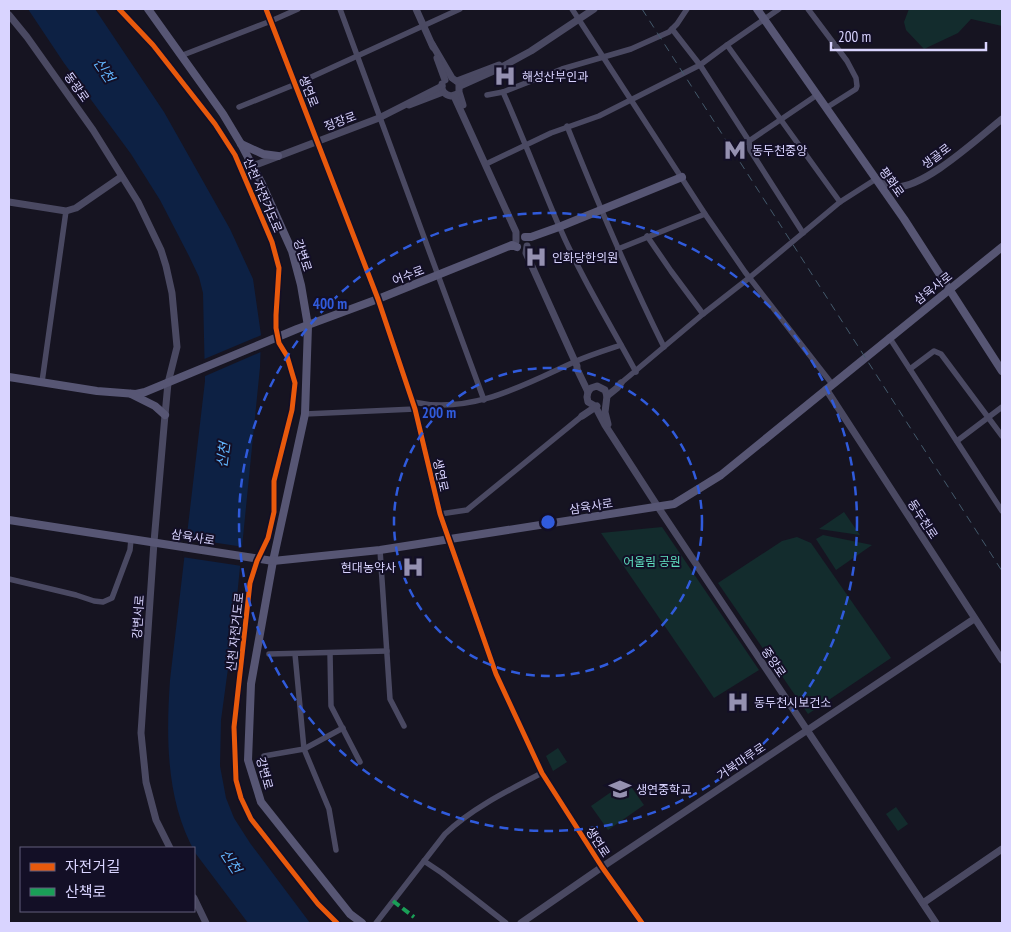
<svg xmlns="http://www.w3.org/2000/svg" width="1011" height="932" font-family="'PT Sans Narrow','Noto Sans KR',sans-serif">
<rect width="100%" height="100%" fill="#161421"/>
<!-- green -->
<g fill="#132c2d">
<polygon points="909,9 1002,9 1002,26 971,19 958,33 924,49 906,30 904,22"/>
<polygon points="844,512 860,535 819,529"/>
<polygon points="662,527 759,670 714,698 601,533"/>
<polygon points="823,535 872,545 836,570 816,539"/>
<polygon points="797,537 811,543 891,658 808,714 718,583 782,541"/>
<polygon points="558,748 567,762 553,771 546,756"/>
<polygon points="627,781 644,805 608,830 591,806"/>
<polygon points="896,807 908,824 898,831 886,814"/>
</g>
<!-- water -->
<path fill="#0d2144" d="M 28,9 L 95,9 L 164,112 L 230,229 L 253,279 L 261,335 L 260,367 L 235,617 L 221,720 L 220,766 L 226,798 L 234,818 L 250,843 L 310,923 L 248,923 L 196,854 C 166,802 166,739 170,680 L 205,381 L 203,293 L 199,277 L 189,256 L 160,200 L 131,154 L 64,63 Z"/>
<!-- pier -->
<g fill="#161421">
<polygon points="264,334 263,351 203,377 202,360"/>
<polygon points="184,538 244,547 242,566 182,557"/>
</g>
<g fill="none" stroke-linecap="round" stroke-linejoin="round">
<!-- minor -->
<g stroke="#4a4962" stroke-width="5.5">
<polyline points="340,9 484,400"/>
<polyline points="572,9 705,214 745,272 832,384"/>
<polyline points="779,9 727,45 700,65 749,141 817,95"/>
<polyline points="808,9 847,61 856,78 857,86 856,89 826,108"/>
<polyline points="727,45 840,202"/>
<polyline points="183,55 271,21 298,9"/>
<path d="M 503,92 C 523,137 540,182 559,226 C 581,277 610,324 636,372"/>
<polyline points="487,95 503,92 562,69 631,49 669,32 677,24 687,9"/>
<polyline points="239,107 296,84 460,9"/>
<path d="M 567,126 C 597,201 628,275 664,347"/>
<polyline points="744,143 749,141 750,150 803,233"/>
<polyline points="486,164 551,133 599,116 700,65 672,29"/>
<polyline points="647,236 671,271 703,314"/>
<polyline points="618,249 705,214"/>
<polyline points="889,337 1002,511"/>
<polyline points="910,369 934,351 941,354 1002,436"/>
<polyline points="42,382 66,211"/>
<polyline points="621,383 703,314 749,278 840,202 876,179"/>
<path d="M 413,402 C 471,415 524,385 574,362 C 590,355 606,350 621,345"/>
<polyline points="305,414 415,409"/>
<polyline points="957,441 1002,407"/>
<polyline points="440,514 467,510 582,416"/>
<polyline points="380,550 390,699 404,726"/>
<polyline points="9,579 76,595 94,601 103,602 112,598 130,550 131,539"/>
<polyline points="330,653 331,706 360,762"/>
<polyline points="269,654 387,651"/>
<polyline points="295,654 304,749 329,809 336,850"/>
<polyline points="264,756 304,749 343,728"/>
<polyline points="424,861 442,873 506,923"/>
<path d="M 376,923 L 445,834 C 472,808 509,790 542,773"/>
</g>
<!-- tertiary -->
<g stroke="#4a4962" stroke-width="7">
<polyline points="266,9 378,299 415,409 440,514 496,674 542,773 602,867 642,923"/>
<polyline points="416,9 433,47"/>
<polyline points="9,15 27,37 93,130 138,202 161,250 166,266 172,293 177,347 168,383 165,415 154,542 141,733 146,782 156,820 170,848"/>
<polyline points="432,44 452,78 459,83 459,92 463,105"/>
<polyline points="437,58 445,80"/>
<polyline points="457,81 499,65"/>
<path d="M 442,84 C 441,91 445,95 451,96 L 457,94"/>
<polyline points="460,86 498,69 531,51 594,9"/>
<polyline points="454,96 516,232 516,241"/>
<polyline points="409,105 443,92"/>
<polyline points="253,166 379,118 442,86"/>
<path d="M 876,179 C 882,182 888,186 894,187 C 924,189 978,138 1002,119"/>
<polyline points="9,202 66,211 76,208 121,177"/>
<polyline points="527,246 526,253 577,366 577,369 588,392 587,397 588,402 595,406 605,425 658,507 936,923"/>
<polyline points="826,389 1002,660"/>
<polyline points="588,392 591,388 597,386 605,390 607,396 605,412 608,424"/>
<polyline points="607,396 617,388 621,383"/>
<polyline points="582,416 597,406"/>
<polyline points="194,898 206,923"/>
<polyline points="923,903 1002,849"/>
<polyline points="521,923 602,867 974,619"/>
</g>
<!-- secondary -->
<g stroke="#575674" stroke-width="8">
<polyline points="148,9 223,114 241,144 261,182 292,251 301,285 308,326 305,414 273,561 251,684 248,760 261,802 350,914 362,923"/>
<polyline points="757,9 904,219 1002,371"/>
<polyline points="241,144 263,154 278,156"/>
<polyline points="525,237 531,237 559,227 682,177"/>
<polyline points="9,377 97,391 136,394 145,392 297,329 378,299 512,245 517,247"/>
<polyline points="131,394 155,406 165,415"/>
<polyline points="9,520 273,561 380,550 674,504 721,475 1002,247"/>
</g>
<!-- rail -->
<polyline stroke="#43596b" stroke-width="1" stroke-dasharray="8 6" stroke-linecap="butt" points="642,9 1002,571"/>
<!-- quiet -->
<polyline stroke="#1a9f57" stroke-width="4" stroke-dasharray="8 4" stroke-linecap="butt" points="393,901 414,917"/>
<!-- cycleway casing -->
<g stroke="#130f26" stroke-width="8">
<g id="cycleway">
<polyline points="119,9 153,45 215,124 235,155 272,242 279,268 276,315 276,328 279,343 287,356 295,383 292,410 274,481 274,512 268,538 257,561 250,583 234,727 236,780 241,798 251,819 318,904 337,923"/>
<polyline points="266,9 378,299 415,409 440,514 496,674 542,773 602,867 642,923"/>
</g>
</g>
<!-- cycleway -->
<use href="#cycleway" stroke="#e8590c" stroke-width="5"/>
</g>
<!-- distance rings -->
<g fill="none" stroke="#305bdc" stroke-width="2.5" stroke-dasharray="9 6">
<circle cx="548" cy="522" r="154"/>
<circle cx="548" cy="522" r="309"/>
</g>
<!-- icons -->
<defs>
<g id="hospital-bare" transform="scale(1.725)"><path d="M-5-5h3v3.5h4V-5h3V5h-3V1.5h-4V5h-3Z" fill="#9591b1" stroke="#130f26" stroke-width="2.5" paint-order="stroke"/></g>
<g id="metro-bare" transform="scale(1.725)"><path d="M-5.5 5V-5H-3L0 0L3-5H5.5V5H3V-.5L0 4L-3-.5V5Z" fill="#9591b1" stroke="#130f26" stroke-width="2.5" paint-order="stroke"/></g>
<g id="school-bare" transform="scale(1.725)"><path d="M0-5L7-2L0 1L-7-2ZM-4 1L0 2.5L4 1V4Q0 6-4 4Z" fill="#9591b1" stroke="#130f26" stroke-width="2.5" paint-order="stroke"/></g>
</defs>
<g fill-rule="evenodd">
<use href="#hospital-bare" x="505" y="76"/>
<use href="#metro-bare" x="735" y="150"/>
<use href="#hospital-bare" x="536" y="257"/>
<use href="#hospital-bare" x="413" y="567"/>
<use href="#hospital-bare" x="738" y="702"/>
<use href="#school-bare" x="620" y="789"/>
</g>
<g text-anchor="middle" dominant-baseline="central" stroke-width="4" stroke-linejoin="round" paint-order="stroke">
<!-- poi labels -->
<g font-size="12" fill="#d9d4ff" stroke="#130f26" text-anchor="start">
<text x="522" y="76">해성산부인과</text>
<text x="752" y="150">동두천중앙</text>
<text x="552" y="257">인화당한의원</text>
<text x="396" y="567" text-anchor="end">현대농약사</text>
<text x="754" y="702">동두천시보건소</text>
<text x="636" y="789">생연중학교</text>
</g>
<!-- street labels -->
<g font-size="12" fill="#d9d4ff" stroke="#130f26">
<text transform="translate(77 87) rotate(55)">동광로</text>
<text transform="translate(309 91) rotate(69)">생연로</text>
<text transform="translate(340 121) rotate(-20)">정장로</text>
<text transform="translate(936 156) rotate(-37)">생골로</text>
<text transform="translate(892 182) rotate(55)">평화로</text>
<text transform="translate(263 195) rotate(67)">신천 자전거도로</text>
<text transform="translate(303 255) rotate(72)">강변로</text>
<text transform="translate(408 275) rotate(-21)">어수로</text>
<text transform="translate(933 288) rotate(-38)">삼육사로</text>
<text transform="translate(441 475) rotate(77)">생연로</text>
<text transform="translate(591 506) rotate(-9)">삼육사로</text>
<text transform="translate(923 519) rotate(57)">동두천로</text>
<text transform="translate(193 537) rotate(9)">삼육사로</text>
<text transform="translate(138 617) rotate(-86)">강변서로</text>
<text transform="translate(235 632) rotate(-84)">신천 자전거도로</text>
<text transform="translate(774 662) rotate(56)">중앙로</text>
<text transform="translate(741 761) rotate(-34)">거북마루로</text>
<text transform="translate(265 773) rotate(75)">강변로</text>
<text transform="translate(598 842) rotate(57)">생연로</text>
</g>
<!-- park labels -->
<g font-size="12" fill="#5fe0c0" stroke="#130f26">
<text x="652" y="561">어울림 공원</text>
</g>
<!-- water labels -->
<g font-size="14" font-style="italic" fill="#62b6ff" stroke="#130f26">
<text transform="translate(104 70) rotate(56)">신천</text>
<text transform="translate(223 455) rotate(-82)">신천</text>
<text transform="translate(231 861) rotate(57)">신천</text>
</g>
</g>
<circle cx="548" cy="522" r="8" fill="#305bdc" stroke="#130f26" stroke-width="2.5"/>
<g font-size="15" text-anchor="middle" font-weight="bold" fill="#305bdc" stroke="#130f26" stroke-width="4" stroke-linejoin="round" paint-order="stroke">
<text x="330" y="309">400 m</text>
<text x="439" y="418">200 m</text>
</g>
<!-- border -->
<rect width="1011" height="932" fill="none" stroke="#d9d4ff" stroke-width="20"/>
<!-- legend -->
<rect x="20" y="847" width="175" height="65" fill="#130f26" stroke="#625e7d"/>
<rect x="30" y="863" width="25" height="8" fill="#e8590c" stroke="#625e7d"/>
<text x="65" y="872" font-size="15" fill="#d9d4ff">자전거길</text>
<rect x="30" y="888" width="25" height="8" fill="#1a9f57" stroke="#625e7d"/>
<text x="65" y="897" font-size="15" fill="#d9d4ff">산책로</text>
<!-- scale -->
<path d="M831 42v8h155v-8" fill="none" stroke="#d9d4ff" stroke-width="2.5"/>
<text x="838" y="42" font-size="15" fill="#d9d4ff" stroke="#130f26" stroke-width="4" paint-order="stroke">200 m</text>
</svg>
